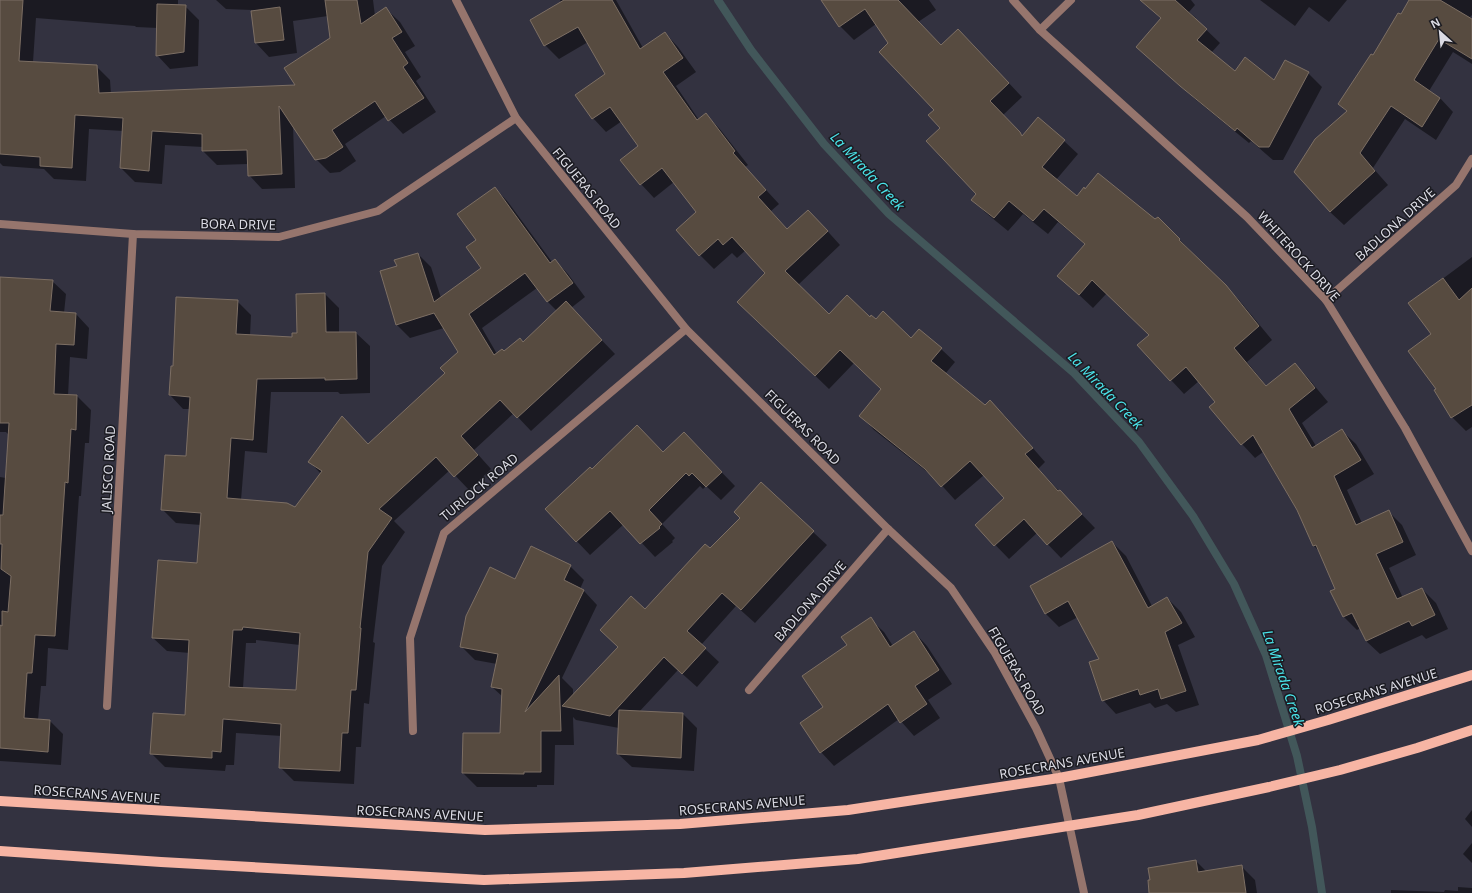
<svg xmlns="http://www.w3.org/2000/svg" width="1472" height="893" font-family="'Noto Sans',sans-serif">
<rect width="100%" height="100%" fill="#333240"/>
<!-- shadow -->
<g fill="#0007" fill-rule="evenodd">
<polygon points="0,0 178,0 178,6 185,6 199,20 198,66 170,69 157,55 158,28 136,27 135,26 36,18 33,62 96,66 110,80 111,94 297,86 331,38 328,16 293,21 297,53 269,57 256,43 252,10 226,9 216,0 373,0 375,16 386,9 400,22 415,46 405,52 421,77 416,81 436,112 403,134 386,116 345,144 356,161 340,172 330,173 316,159 293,124 295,188 262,189 249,175 248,164 217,165 203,151 203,147 165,145 162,184 135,182 121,168 123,131 89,129 86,181 54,179 44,169 3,166 0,163"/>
<polygon points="560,0 616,0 643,48 665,33 678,47 696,72 676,86 699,120 706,115 719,128 748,165 745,167 779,204 771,211 788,230 822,225 840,245 798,285 829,315 870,318 912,339 941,349 955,362 945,374 985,406 1004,415 1045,462 1038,469 1095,528 1061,558 1037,533 1009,559 976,525 1005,498 984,475 955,500 935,478 874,430 861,416 882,390 854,363 829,389 752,315 766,273 746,250 737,258 732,253 714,269 700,255 698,212 674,182 654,198 641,184 639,146 622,121 606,132 593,118 606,74 588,42 559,59 545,45 561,3"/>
<polygon points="822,0 929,0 936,10 918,22 941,46 972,44 1022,97 1003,115 1023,136 1064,141 1078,154 1056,180 1077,197 1155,221 1172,232 1239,300 1272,340 1247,362 1267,387 1295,364 1308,378 1328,402 1302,423 1316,446 1342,431 1356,444 1374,474 1347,490 1362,523 1388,511 1402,525 1416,555 1389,568 1403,598 1422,589 1436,603 1448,629 1426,639 1422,635 1380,654 1366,641 1361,628 1357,630 1343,616 1336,590 1320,552 1313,545 1297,510 1263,452 1255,458 1242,444 1217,402 1199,381 1184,394 1171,380 1150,335 1107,293 1093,308 1059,276 1086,245 1058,222 1048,234 1023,214 1008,231 986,213 973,200 977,194 941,128 935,110 876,24 854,40 840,26"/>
<polygon points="1142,0 1191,0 1195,5 1189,12 1196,18 1195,19 1220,43 1211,53 1235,72 1275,82 1308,73 1322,87 1283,160 1273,160 1251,141 1249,143 1195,99 1137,47 1162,19"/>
<polygon points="1260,0 1347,0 1329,22 1309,7 1295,26"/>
<polygon points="1410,0 1472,0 1472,15 1470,17 1472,19 1472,64 1453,52 1429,91 1440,98 1453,112 1436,140 1405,119 1373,168 1388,185 1344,225 1330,212 1347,112 1339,104 1373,57"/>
<path d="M 495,188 L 508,202 L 552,262 L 555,260 L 568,274 L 585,297 L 571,308 L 615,354 L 531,431 L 514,413 L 474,450 L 491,469 L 469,490 L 450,470 L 394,521 L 405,532 L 382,566 L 373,642 L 375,643 L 369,704 L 364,703 L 361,747 L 356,747 L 354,784 L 294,781 L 280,767 L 282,736 L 236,733 L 234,765 L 226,765 L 225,771 L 165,767 L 151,753 L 186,716 L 190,653 L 167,651 L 153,638 L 198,564 L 201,525 L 176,523 L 162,509 L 187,458 L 190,409 L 183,409 L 170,395 L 174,367 L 237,301 L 251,315 L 250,336 L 293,338 L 325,294 L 339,308 L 339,333 L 356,333 L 370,346 L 370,393 L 340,394 L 338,392 L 271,392 L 267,453 L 245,451 L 241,500 L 296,509 L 321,474 L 309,461 L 368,445 L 447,373 L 459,352 L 444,328 L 410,338 L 397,325 L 398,267 L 418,254 L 431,267 L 441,298 L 483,269 L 477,240 ZM 537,288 L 547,301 L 557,311 L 524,343 L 504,353 L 497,354 L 482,328 ZM 256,640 L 300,645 L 297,691 L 243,688 L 246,643 L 256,643 Z"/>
<polygon points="1472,257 1472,427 1466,431 1452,417 1438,389 1433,334 1410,303"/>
<polygon points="0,278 52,281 66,294 64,313 76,314 89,328 87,359 70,357 68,396 77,396 91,410 89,443 85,443 81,496 79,496 68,650 48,648 46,686 41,686 38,720 50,721 63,734 61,765 0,761 0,477 6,478 9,435 6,432 0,432"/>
<polygon points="697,447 735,486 721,500 706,486 703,489 700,486 662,524 675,538 672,541 673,542 655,557 624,524 590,555 546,509 592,470 663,453"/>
<polygon points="813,532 827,545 755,623 736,606 701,645 719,662 697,687 678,670 639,712 683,714 697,728 694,771 632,767 618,754 619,728 576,720 573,717 574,745 555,745 554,785 537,785 537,787 477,787 463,773 501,734 503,697 492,687 497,664 475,660 461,646 515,580 532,547 570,566 584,580 580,589 584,591 597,605 562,678 573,689 573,696 619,647 645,610 710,550"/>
<polygon points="1112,542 1126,556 1152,606 1167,598 1181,612 1195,637 1178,645 1199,705 1176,712 1167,704 1155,708 1150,703 1116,714 1103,700 1100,660 1078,617 1059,627 1046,614 1031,586"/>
<polygon points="870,619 884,632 893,646 914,632 927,646 952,684 928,700 940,718 914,736 899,719 834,766 821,752 825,707 848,645"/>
<polygon points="1472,810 1472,827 1465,819"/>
<polygon points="1472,843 1472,863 1463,854"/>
<polygon points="1196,861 1207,872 1241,866 1255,880 1257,893 1153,893"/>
<polygon points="1458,887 1472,888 1472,893 1391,893 1391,890 1444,892 1445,890 1458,891"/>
</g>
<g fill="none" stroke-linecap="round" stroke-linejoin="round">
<!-- stream -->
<polyline stroke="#42575a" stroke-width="8" points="718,0 751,50 824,144 889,214 1074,373 1139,442 1193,516 1234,584 1266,655 1297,756 1312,827 1322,893"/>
</g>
<!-- building -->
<g fill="#574b40" stroke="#7d6f64" fill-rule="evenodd">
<polygon points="0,0 23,0 19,61 97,65 99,93 295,85 284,68 330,38 325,0 357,0 361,24 386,7 402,32 392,38 408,63 403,67 424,98 388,121 375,101 332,130 343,147 326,158 315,160 279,106 282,174 248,176 247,150 202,151 202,134 152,131 149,171 120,168 123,118 75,115 72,168 40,166 40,157 0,154"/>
<polygon points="564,0 612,0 640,49 665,32 683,58 663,72 697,120 706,113 735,151 733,153 766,190 758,197 787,229 808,210 828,231 785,271 829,314 847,295 870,317 871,315 876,319 883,311 911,338 919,329 942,348 931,361 985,405 990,400 1033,448 1025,454 1058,491 1060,490 1082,514 1047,545 1024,519 994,546 975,525 1004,498 970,461 941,487 925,469 859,416 881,389 840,350 815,376 737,302 765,273 732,237 723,245 718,239 699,256 676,230 696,212 662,168 640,185 620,160 638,146 610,107 592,119 575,95 605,74 578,27 544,46 530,20"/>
<polygon points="821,0 898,0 941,45 958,29 1009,83 990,101 1020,132 1022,136 1038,117 1065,140 1042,167 1077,196 1084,187 1085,189 1098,173 1155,219 1158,217 1180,239 1179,240 1226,285 1259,326 1234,348 1266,386 1295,363 1315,388 1289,409 1312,448 1342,429 1361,460 1334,476 1356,525 1389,510 1403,542 1376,554 1397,599 1422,588 1435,615 1412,626 1409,621 1366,641 1352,613 1343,617 1330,591 1335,589 1316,545 1313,546 1297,510 1253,435 1241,445 1209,407 1215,402 1186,367 1170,381 1137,345 1149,335 1092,280 1079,295 1057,276 1085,244 1044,209 1033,221 1009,201 994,218 971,200 976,194 926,141 940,128 928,115 934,110 879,52 888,43 865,9 839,27"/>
<polygon points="1140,0 1175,0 1207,29 1197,40 1235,71 1245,57 1274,80 1285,60 1309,72 1269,147 1259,147 1237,128 1235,131 1180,86 1136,47 1161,18"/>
<polygon points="1409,0 1440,0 1472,19 1472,59 1439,39 1414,80 1440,98 1422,127 1391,106 1360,153 1375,171 1330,212 1294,172 1315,139 1347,111 1338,104 1371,54 1373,55 1398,13 1401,14"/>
<polygon points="157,4 186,5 184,52 156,56"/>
<polygon points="280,7 284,40 255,43 251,11"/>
<path d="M 495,187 L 550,263 L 555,259 L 573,283 L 547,302 L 525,273 L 469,314 L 494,355 L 502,349 L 504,351 L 520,338 L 523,342 L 566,301 L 602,340 L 517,418 L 500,400 L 461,436 L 478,455 L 454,477 L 436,457 L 379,509 L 392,518 L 368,552 L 360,628 L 361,628 L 356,690 L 351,690 L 348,733 L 342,733 L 340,771 L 279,768 L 281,724 L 223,719 L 221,752 L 212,751 L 212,758 L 150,754 L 153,713 L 185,715 L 189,640 L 152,638 L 158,560 L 197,563 L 201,513 L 161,510 L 165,455 L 186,456 L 190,397 L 169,395 L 171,366 L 173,366 L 176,297 L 238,300 L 236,334 L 292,337 L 292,333 L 297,333 L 296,294 L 325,293 L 326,332 L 356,332 L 357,379 L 325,380 L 325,378 L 257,379 L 253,440 L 231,438 L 227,498 L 287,503 L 295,507 L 322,471 L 308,462 L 342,416 L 368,444 L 445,373 L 440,368 L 458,352 L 434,313 L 396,325 L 380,271 L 397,266 L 394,260 L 418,253 L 434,302 L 481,268 L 466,247 L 476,240 L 457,214 ZM 243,627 L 300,633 L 296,690 L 229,687 L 233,630 L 242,630 Z"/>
<polygon points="0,277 53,280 50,311 76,313 74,345 56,344 54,394 77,395 76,430 71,429 68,483 65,482 55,636 35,635 32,673 27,673 24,718 50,720 48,752 0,748 0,625 2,626 2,611 8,612 11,576 1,569 2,544 0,544 0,515 3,515 9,423 0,423"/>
<polygon points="1443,278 1459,300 1472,288 1472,405 1451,418 1434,390 1436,389 1408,351 1431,334 1408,303"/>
<polygon points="637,425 663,452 684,432 722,472 706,487 692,473 689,476 686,473 649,510 662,524 659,527 660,528 640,544 610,511 576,542 545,509 590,467 592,469"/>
<polygon points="761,482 814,531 741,610 722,593 687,631 706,648 682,674 664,657 610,716 562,706 618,647 600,630 631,596 645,609 705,544 710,548 740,518 734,512"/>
<polygon points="1112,541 1148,608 1167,597 1182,623 1165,632 1186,691 1161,699 1158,689 1140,695 1138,689 1102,701 1089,662 1099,659 1068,601 1045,614 1030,586"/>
<polygon points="531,546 571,565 564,580 584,590 525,712 559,675 561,731 541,731 541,772 524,772 524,774 462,773 463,733 500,733 502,689 491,687 498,654 460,647 466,616 490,567 515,579"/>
<polygon points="871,617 890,647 914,631 939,670 915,686 927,704 900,723 888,704 820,753 800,723 823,707 802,676 847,645 841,637"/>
<polygon points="619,710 683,713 681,758 617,754"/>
<polygon points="1196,860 1198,872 1242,865 1246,893 1149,893 1148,880 1150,880 1148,868"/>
</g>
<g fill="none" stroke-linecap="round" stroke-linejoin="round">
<!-- street -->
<g stroke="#96756d" stroke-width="8">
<polyline points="456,0 516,118 686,329 888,529 951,588 995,653 1036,728 1059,778 1084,893"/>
<polyline points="1013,0 1040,30 1247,217 1326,300 1405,428 1472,551"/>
<polyline points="1040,30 1071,0"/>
<polyline points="0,224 133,234 279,237 378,211 516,118"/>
<polyline points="1326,300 1456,185 1472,159"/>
<polyline points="749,690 888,529"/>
<polyline points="107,706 133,234"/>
<polyline points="413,731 410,638 444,533 686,329"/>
</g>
<!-- primary -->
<g stroke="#f7b5a4" stroke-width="10">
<polyline points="0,801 485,830 680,824 848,810 1059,778 1258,740 1328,720 1472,675"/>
<polyline points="0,851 161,862 484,880 684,873 858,859 1138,815 1269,787 1340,770 1417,748 1472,730"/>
</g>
</g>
<g text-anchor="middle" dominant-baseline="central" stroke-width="3" stroke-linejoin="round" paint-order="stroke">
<!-- street labels -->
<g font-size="13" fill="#dbdbe4" stroke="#1b1b21">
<text transform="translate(587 188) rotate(51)">FIGUERAS ROAD</text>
<text transform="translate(238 224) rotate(1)">BORA DRIVE</text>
<text transform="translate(1395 224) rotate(-42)">BADLONA DRIVE</text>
<text transform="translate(1299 256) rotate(48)">WHITEROCK DRIVE</text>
<text transform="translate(803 427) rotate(45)">FIGUERAS ROAD</text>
<text transform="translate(108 469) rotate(-87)">JALISCO ROAD</text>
<text transform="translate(479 487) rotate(-40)">TURLOCK ROAD</text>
<text transform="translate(810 601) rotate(-49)">BADLONA DRIVE</text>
<text transform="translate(1017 671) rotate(60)">FIGUERAS ROAD</text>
<text transform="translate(1376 691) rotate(-17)">ROSECRANS AVENUE</text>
<text transform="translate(1062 763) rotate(-10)">ROSECRANS AVENUE</text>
<text transform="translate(97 794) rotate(4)">ROSECRANS AVENUE</text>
<text transform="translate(742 805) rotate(-5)">ROSECRANS AVENUE</text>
<text transform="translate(420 813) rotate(3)">ROSECRANS AVENUE</text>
</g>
<!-- water labels -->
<g font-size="14" font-style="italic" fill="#4ae3e9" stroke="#1b1b21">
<text transform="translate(868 171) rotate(47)">La Mirada Creek</text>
<text transform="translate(1106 390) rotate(46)">La Mirada Creek</text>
<text transform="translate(1284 678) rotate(71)">La Mirada Creek</text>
</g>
</g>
<!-- north arrow -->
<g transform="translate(1440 32) rotate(333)" stroke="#1b1b21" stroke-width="3" paint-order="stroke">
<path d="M0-3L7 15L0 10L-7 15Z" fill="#dbdbe4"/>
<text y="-6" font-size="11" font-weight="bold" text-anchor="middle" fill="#dbdbe4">N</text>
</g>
</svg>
